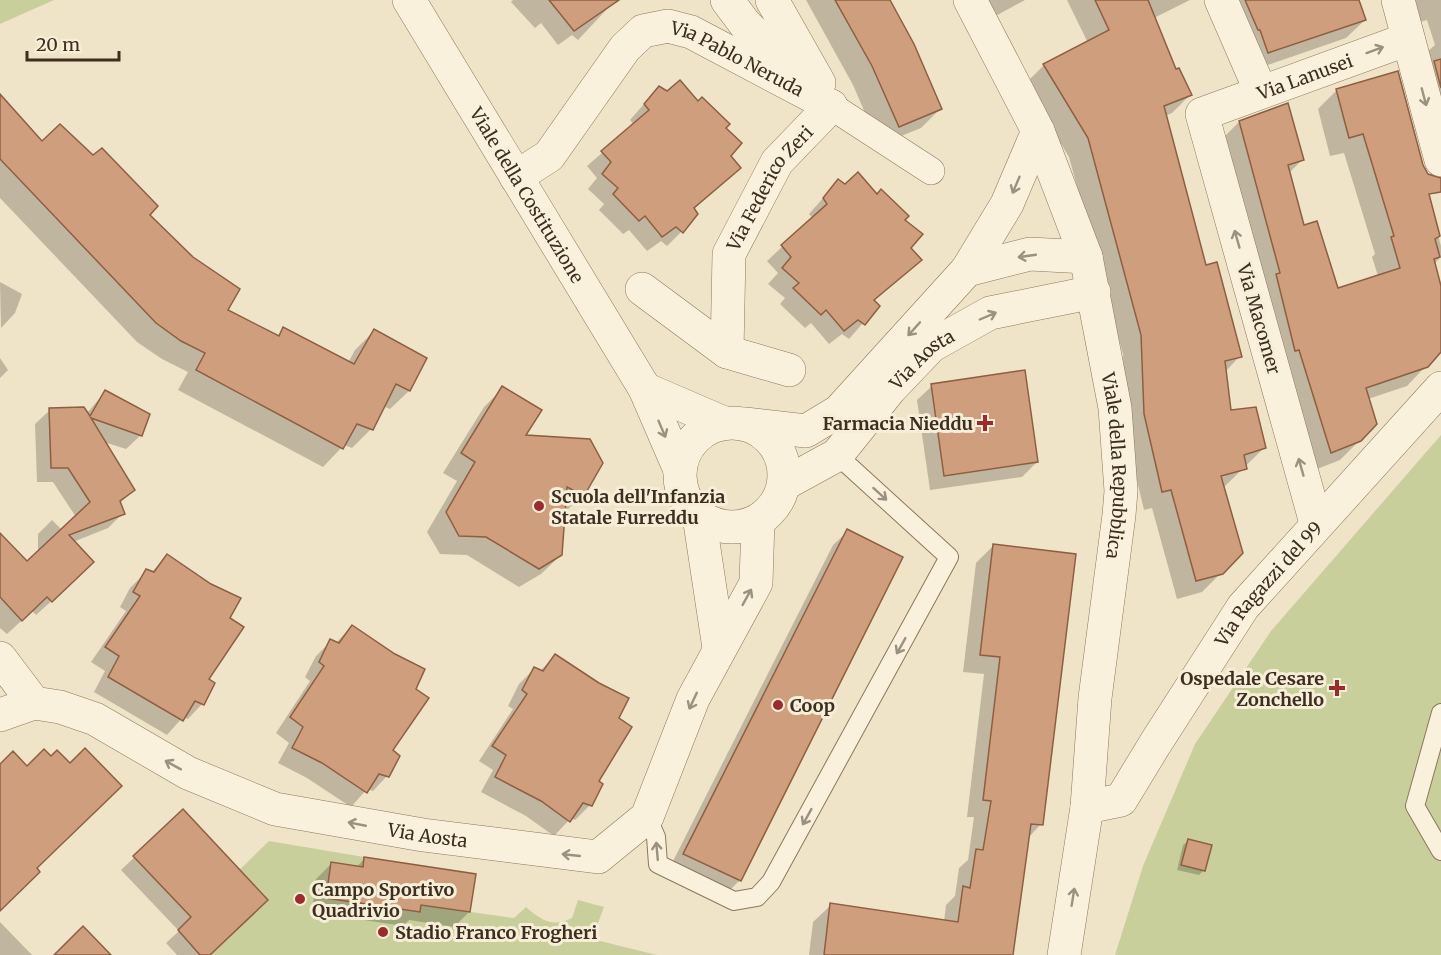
<svg xmlns="http://www.w3.org/2000/svg" width="1441" height="955" font-family="Merriweather,serif">
<rect width="100%" height="100%" fill="#f0e4c8"/>
<!-- green -->
<g fill="#c9cf9b">
<polygon points="0,0 54,0 0,24"/>
<polygon points="1441,435 1441,955 1115,955 1143,866 1195,744 1271,631"/>
<path d="M 269,841 L 364,857 L 363,867 L 331,863 L 326,898 L 421,905 L 514,918 L 526,907 C 541,920 552,928 572,918 L 578,900 L 604,907 L 592,939 L 657,955 L 210,955 L 230,879 Z"/>
</g>
<!-- shadow -->
<g fill="#0003">
<polygon points="513,0 610,0 605,4 608,8 578,40 572,35 558,45 541,23 535,28 511,2"/>
<polygon points="806,0 888,0 940,109 921,128 879,145 853,85"/>
<polygon points="978,0 1025,0 990,19"/>
<polygon points="1067,0 1190,0 1154,18 1175,71 1190,95 1172,113 1165,116 1205,267 1240,356 1225,372 1229,411 1265,447 1223,488 1241,553 1202,592 1177,599 1152,508 1144,510 1126,434 1123,354 1069,157 1025,84 1044,65 1088,43"/>
<polygon points="1218,0 1358,0 1365,20 1346,38 1250,71"/>
<polygon points="1390,0 1441,0 1441,147 1411,66 1435,45 1427,20 1401,28"/>
<polygon points="1397,73 1441,246 1441,257 1434,264 1441,291 1441,350 1407,386 1368,399 1360,440 1340,460 1312,471 1220,141 1239,122 1303,159 1289,173 1303,227 1337,290 1378,276 1372,257 1375,254 1344,153 1330,156 1318,109 1337,90"/>
<polygon points="659,87 724,128 729,156 739,168 693,209 681,232 667,246 661,241 647,251 629,230 623,234 599,210 604,204 588,189 597,178 587,166 634,125 630,120"/>
<polygon points="0,96 42,143 148,215 226,311 276,337 284,329 348,363 355,350 374,331 425,359 409,391 390,409 383,406 371,429 352,448 344,445 323,467 178,390 188,372 162,359 137,342 0,198"/>
<polygon points="838,181 876,196 903,220 910,248 920,260 874,301 878,306 849,339 842,334 829,344 811,323 805,328 780,304 785,298 768,284 778,273 767,261 813,218 809,214"/>
<polygon points="0,282 22,294 15,313 1,328"/>
<polygon points="0,358 8,370 0,378"/>
<polygon points="932,386 1037,462 1022,477 930,490 917,400"/>
<polygon points="503,388 524,437 583,495 563,514 561,555 541,574 519,587 467,555 440,554 427,532 457,481 443,473 484,407"/>
<polygon points="105,392 141,435 126,449 104,442 134,490 119,504 123,513 108,528 73,542 78,577 36,615 32,611 7,634 0,628 0,535 27,563 38,552 38,534 52,520 62,530 76,517 53,482 37,482 35,424 50,410 87,413"/>
<polygon points="848,531 901,558 740,880 725,895 669,869 833,545"/>
<polygon points="993,546 1041,824 1028,838 1012,955 809,955 813,922 831,905 944,922 946,905 955,896 959,868 968,860 974,817 967,817 984,674 963,672 976,563"/>
<polygon points="167,556 228,619 207,679 202,704 188,719 183,717 167,735 94,692 105,671 91,662 126,611 120,607 130,588 145,573 150,574"/>
<polygon points="352,626 391,751 387,776 373,791 367,789 351,807 307,778 278,763 289,743 276,733 310,681 305,677 316,656 331,641 336,643"/>
<polygon points="555,656 617,718 597,781 601,784 590,805 575,820 571,818 554,836 526,816 481,792 493,770 479,761 513,709 508,706 519,684 534,669 540,671"/>
<polygon points="183,811 208,955 177,955 166,943 179,931 121,870"/>
<polygon points="1188,841 1210,846 1203,871 1199,875 1177,870 1183,845"/>
<polygon points="365,858 469,912 454,927 409,920 403,926 312,912 316,879 331,864 356,868"/>
<polygon points="0,922 32,955 0,955"/>
</g>
<!-- building -->
<g fill="#cf9f7d" stroke="#8d5f41" stroke-width="1.5">
<polygon points="549,0 619,0 574,31"/>
<polygon points="835,0 890,0 914,44 942,109 899,127 872,66"/>
<polygon points="1095,0 1148,0 1176,69 1179,68 1192,95 1164,106 1206,265 1217,262 1242,357 1225,361 1231,410 1256,407 1266,448 1244,455 1247,469 1221,476 1243,553 1223,574 1196,581 1171,490 1162,492 1144,414 1141,335 1088,138 1043,64 1109,30"/>
<polygon points="1245,0 1359,0 1366,20 1268,53 1260,30 1258,30"/>
<polygon points="1441,59 1441,88 1434,61"/>
<polygon points="1398,71 1423,165 1428,174 1441,178 1441,192 1429,194 1440,236 1435,239 1440,257 1434,259 1441,286 1441,352 1428,367 1366,388 1377,424 1361,441 1331,453 1299,350 1295,351 1276,274 1280,273 1239,121 1288,103 1304,160 1288,165 1304,225 1317,221 1338,288 1400,268 1391,237 1394,236 1363,134 1349,138 1336,89"/>
<polygon points="680,80 698,101 702,97 730,124 726,128 742,143 731,156 741,168 694,208 698,214 683,233 676,227 662,237 645,216 639,221 613,194 618,188 602,174 611,162 601,151 649,110 644,104 659,86 667,91"/>
<polygon points="0,94 42,141 60,124 93,155 102,148 158,206 150,215 193,257 240,289 228,310 279,336 283,327 354,364 374,329 427,358 410,391 396,384 373,430 357,424 343,449 196,370 205,353 181,341 156,323 0,159"/>
<polygon points="858,172 877,194 881,189 909,216 905,220 923,234 911,248 922,260 874,300 880,306 865,325 858,320 844,331 826,310 821,315 793,288 799,283 782,268 791,257 781,245 827,204 823,198 838,179 845,184"/>
<polygon points="1025,370 1038,462 944,476 931,384"/>
<polygon points="502,386 542,410 526,435 590,439 603,463 584,496 567,487 562,555 539,569 486,537 459,536 446,512 475,462 461,453"/>
<polygon points="105,390 150,414 142,436 91,418 135,490 120,501 125,514 69,535 94,562 52,602 47,597 22,621 0,597 0,533 27,561 90,502 68,468 51,468 49,408 84,407 90,416"/>
<polygon points="847,529 903,557 741,881 683,854"/>
<polygon points="993,544 1076,554 1043,825 1031,824 1013,955 824,955 830,903 958,922 963,886 970,888 976,849 983,850 991,801 983,800 1000,657 980,655"/>
<polygon points="167,554 211,584 241,598 230,618 244,627 209,679 215,683 204,705 195,701 183,721 108,677 119,656 105,647 140,596 133,592 146,569 154,572"/>
<polygon points="352,625 395,654 425,669 416,689 429,698 393,750 400,756 389,777 379,774 367,793 322,763 292,748 303,727 290,717 324,666 319,662 330,639 339,643"/>
<polygon points="555,654 599,683 629,698 619,718 632,727 599,781 603,784 592,806 583,803 570,822 541,801 495,777 506,755 492,746 527,694 522,690 534,667 543,671"/>
<polygon points="85,748 122,786 37,868 40,872 0,911 0,764 13,751 27,766 44,749 51,756 57,750 70,763"/>
<polygon points="183,809 268,900 210,955 200,955 178,930 191,917 133,856"/>
<polygon points="1188,839 1212,845 1205,871 1181,865"/>
<polygon points="364,857 476,874 470,912 421,905 420,912 326,898 331,862 363,867"/>
<polygon points="83,926 111,955 54,955"/>
</g>
<g fill="none" stroke-linecap="round" stroke-linejoin="round">
<!-- service casing -->
<g stroke="#8d765c" stroke-width="20">
<g id="service">
<polyline points="1441,713 1415,806 1441,851"/>
<polyline points="647,817 656,837 658,864 734,901 757,897 771,882 949,557 837,455"/>
</g>
</g>
<!-- pedestrian casing -->
<g stroke="#8d765c" stroke-width="28">
<polyline id="pedestrian" points="831,106 931,171"/>
</g>
<!-- minor casing -->
<g stroke="#8d765c" stroke-width="34">
<g id="minor">
<path id="s1" d="M 409,0 L 645,389 L 680,470"/>
<polyline points="727,0 745,24 801,78"/>
<polyline points="772,0 819,83"/>
<polyline points="1221,0 1261,92"/>
<polyline points="1398,0 1441,160"/>
<path id="s2" d="M 516,177 L 549,156 L 625,48 L 643,31 L 668,26 L 691,32 L 831,106"/>
<polyline points="642,289 727,352 789,370"/>
<path id="s3" d="M 727,352 L 729,254 L 777,162 L 831,106"/>
<polyline points="645,389 724,423"/>
<path id="s4" d="M 1316,523 L 1202,114 L 1408,39"/>
<polyline points="0,658 34,703"/>
<path id="s5" d="M 1087,807 L 1121,800 L 1155,744 L 1243,607 L 1441,388"/>
</g>
</g>
<!-- tertiary casing -->
<g stroke="#8d765c" stroke-width="34">
<g id="tertiary">
<path id="s6" d="M 970,0 L 1038,131 L 1086,257 L 1115,408 L 1121,491 L 1119,515 L 1095,698 L 1087,807 L 1064,955"/>
<polyline points="967,270 1030,254 1086,257"/>
<circle cx="732" cy="475" r="52"/>
<polyline points="745,424 806,431 839,411 967,270 1007,204 1038,131"/>
<path id="s7" d="M 784,484 L 837,455 L 890,389 L 931,346 L 990,313 L 1094,292"/>
<polyline points="699,516 719,648"/>
<path id="s8" d="M 0,715 L 34,703 L 60,707 L 95,719 L 188,773 L 275,809 L 423,835 L 598,857 L 647,817 L 693,699 L 756,583 L 758,521"/>
</g>
</g>
<!-- service -->
<use href="#service" stroke="#faf1dc" stroke-width="18"/>
<!-- pedestrian -->
<use href="#pedestrian" stroke="#faf1dc" stroke-width="27"/>
<!-- minor -->
<use href="#minor" stroke="#faf1dc" stroke-width="33"/>
<!-- tertiary -->
<use href="#tertiary" stroke="#faf1dc" stroke-width="33"/>
</g>
<!-- one-way arrows -->
<defs><path id="oneway-shaft" d="M-6 0H5M1.5-3L5.5 0L1.5 3" fill="none" stroke-width="1.6" stroke-linecap="round" stroke-linejoin="round" transform="scale(1.5)"/></defs>
<g stroke="#9c907e">
<use href="#oneway-shaft" transform="translate(1375 50) rotate(-20)"/>
<use href="#oneway-shaft" transform="translate(1424 97) rotate(75)"/>
<use href="#oneway-shaft" transform="translate(1016 185) rotate(113)"/>
<use href="#oneway-shaft" transform="translate(1237 239) rotate(-106)"/>
<use href="#oneway-shaft" transform="translate(1027 256) rotate(172)"/>
<use href="#oneway-shaft" transform="translate(988 316) rotate(-23)"/>
<use href="#oneway-shaft" transform="translate(914 329) rotate(132)"/>
<use href="#oneway-shaft" transform="translate(662 429) rotate(67)"/>
<use href="#oneway-shaft" transform="translate(1301 467) rotate(-106)"/>
<use href="#oneway-shaft" transform="translate(880 494) rotate(42)"/>
<use href="#oneway-shaft" transform="translate(747 597) rotate(-61)"/>
<use href="#oneway-shaft" transform="translate(901 646) rotate(119)"/>
<use href="#oneway-shaft" transform="translate(693 701) rotate(115)"/>
<use href="#oneway-shaft" transform="translate(173 765) rotate(-151)"/>
<use href="#oneway-shaft" transform="translate(807 817) rotate(119)"/>
<use href="#oneway-shaft" transform="translate(357 824) rotate(-169)"/>
<use href="#oneway-shaft" transform="translate(657 851) rotate(-95)"/>
<use href="#oneway-shaft" transform="translate(571 855) rotate(-174)"/>
<use href="#oneway-shaft" transform="translate(1073 897) rotate(-81)"/>
</g>
<!-- markers -->
<g fill="#9e2a2b" stroke="#f7eed8" stroke-width="2">
<path d="M982 414h6v6h6v6h-6v6h-6v-6h-6v-6h6z"/>
<circle cx="539" cy="506" r="6"/>
<path d="M1334 679h6v6h6v6h-6v6h-6v-6h-6v-6h6z"/>
<circle cx="778" cy="705" r="6"/>
<circle cx="300" cy="899" r="6"/>
<circle cx="383" cy="932" r="6"/>
</g>
<g text-anchor="middle" dominant-baseline="central" stroke-width="6" stroke-linejoin="round" paint-order="stroke">
<!-- street labels -->
<g font-size="18" fill="#3d2e20" stroke="#f7eed8">
<text stroke="none"><textPath href="#s2" startOffset="298">Via Pablo Neruda</textPath></text>
<text stroke="none"><textPath href="#s4" startOffset="534">Via Lanusei</textPath></text>
<text stroke="none"><textPath href="#s3" startOffset="176">Via Federico Zeri</textPath></text>
<text stroke="none"><textPath href="#s1" startOffset="228">Viale della Costituzione</textPath></text>
<text transform="translate(1259 319) rotate(74)">Via Macomer</text>
<text stroke="none"><textPath href="#s7" startOffset="189">Via Aosta</textPath></text>
<text stroke="none"><textPath href="#s6" startOffset="494">Viale della Repubblica</textPath></text>
<text stroke="none"><textPath href="#s5" startOffset="297">Via Ragazzi del 99</textPath></text>
<text stroke="none"><textPath href="#s8" startOffset="456">Via Aosta</textPath></text>
</g>
<!-- poi labels -->
<g font-size="18" font-weight="bold" fill="#3d2e20" stroke="#f7eed8" text-anchor="start">
<text x="973" y="423" text-anchor="end">Farmacia Nieddu</text>
<text x="551" y="496">Scuola dell'Infanzia<tspan x="551" dy="21">Statale Furreddu</tspan></text>
<text x="1324" y="678" text-anchor="end">Ospedale Cesare<tspan x="1324" dy="21">Zonchello</tspan></text>
<text x="790" y="705">Coop</text>
<text x="312" y="889">Campo Sportivo<tspan x="312" dy="21">Quadrivio</tspan></text>
<text x="395" y="932">Stadio Franco Frogheri</text>
</g>
</g>
<!-- scale -->
<path d="M27 51v9h92v-9" fill="none" stroke="#3d2e20" stroke-width="3"/>
<text x="36" y="51" font-size="18" fill="#3d2e20" stroke="#f7eed8" stroke-width="4.5" paint-order="stroke">20 m</text>
</svg>
